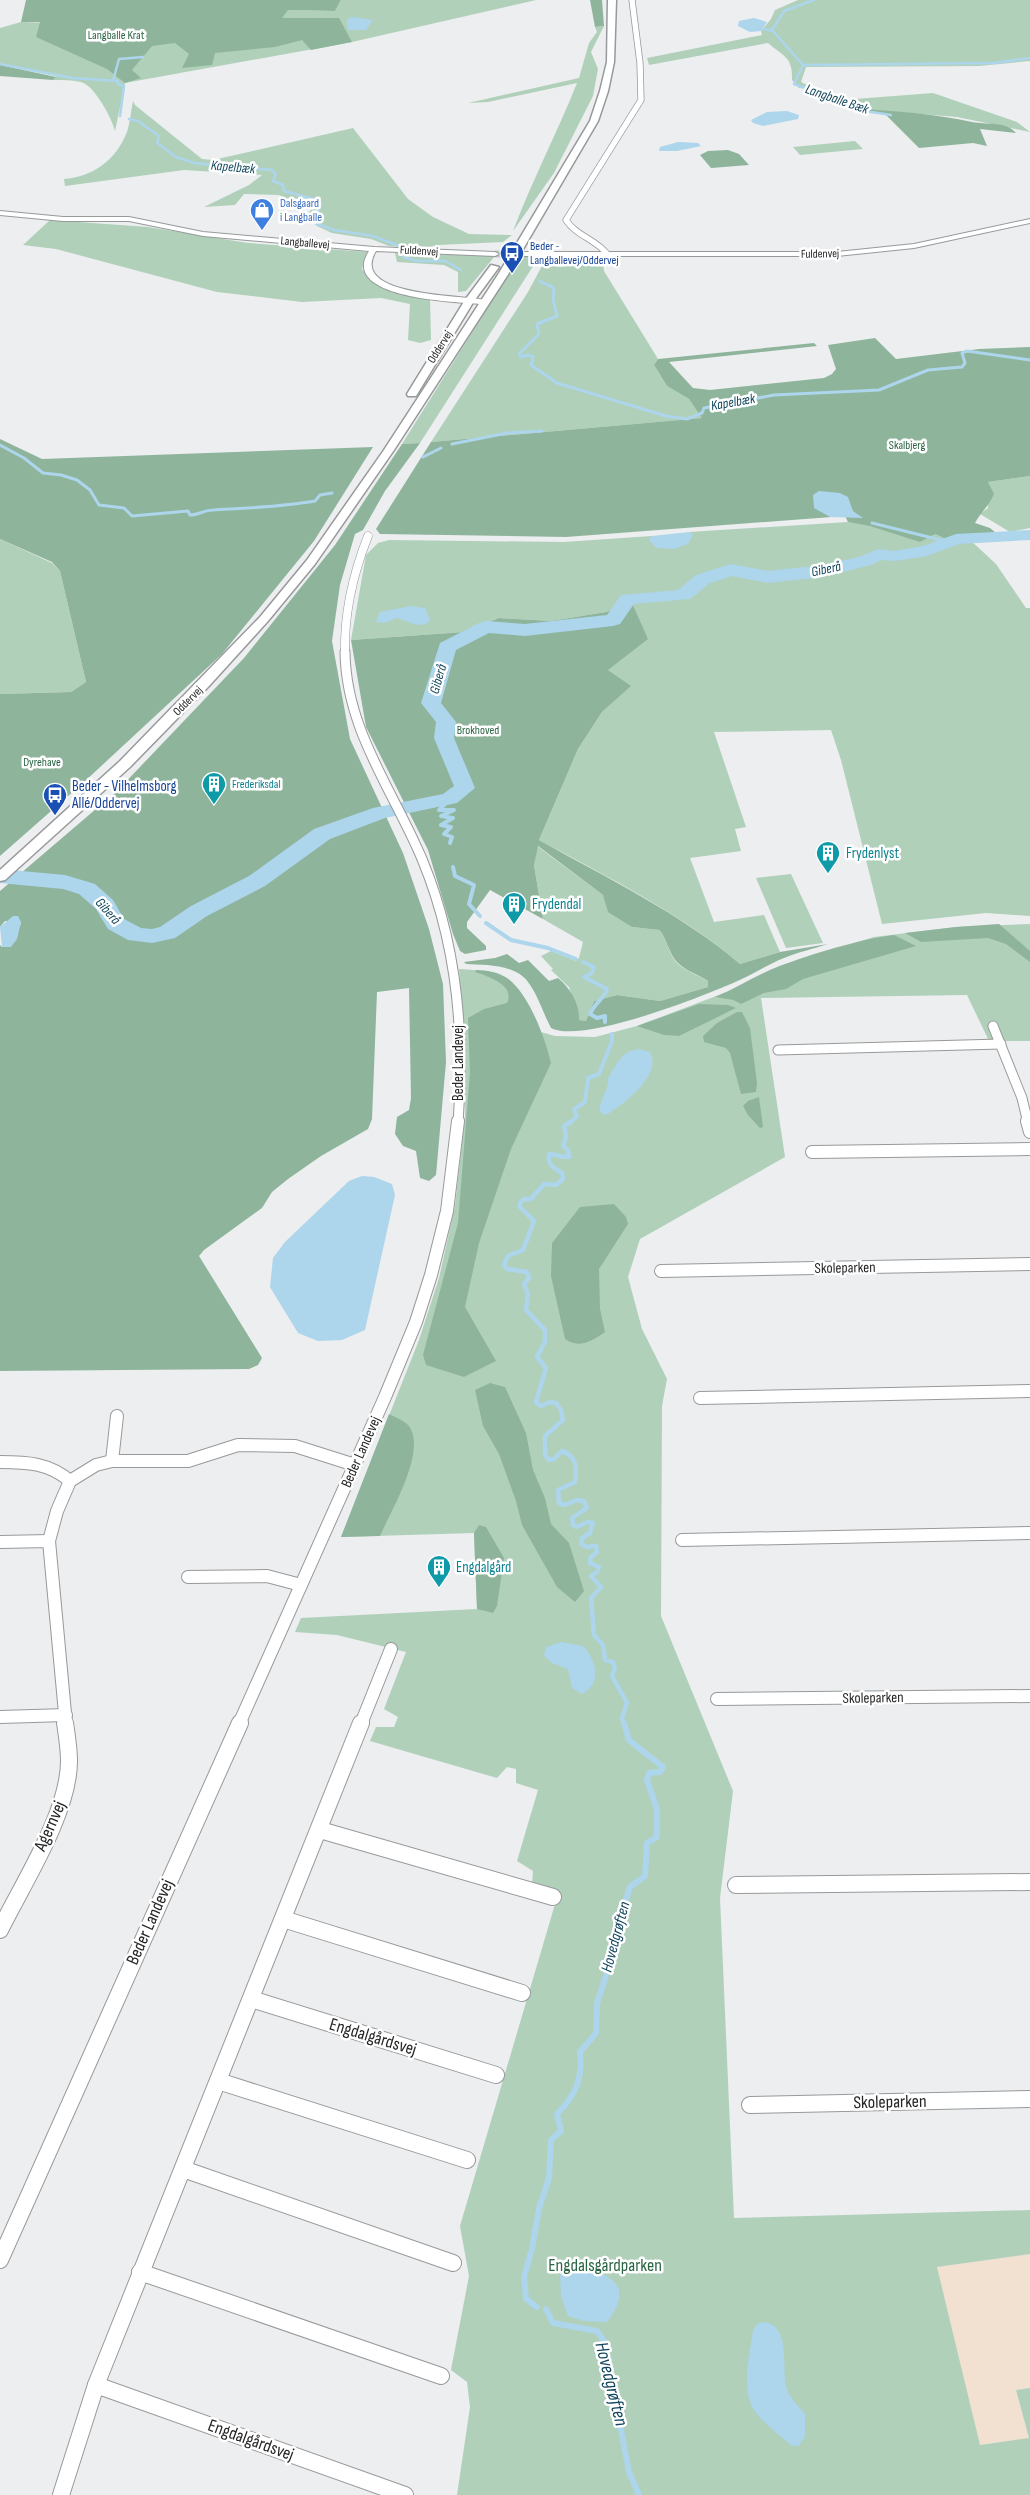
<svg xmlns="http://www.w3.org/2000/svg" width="1030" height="2495" font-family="'Sofia Sans Condensed',sans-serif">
<rect width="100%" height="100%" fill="#eceef0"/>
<!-- industrial -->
<polygon fill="#f2e1d0" points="1030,2254 1030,2388 1016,2390 1029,2438 979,2445 937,2267"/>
<!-- green -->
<g fill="#b0d0ba">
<path d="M 341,0 L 536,0 L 352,42 L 125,83 L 115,131 C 112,118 94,85 81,82 C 72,80 62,80 53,80 L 56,76 L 0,65 L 0,28 L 21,22 L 90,24 L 288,10 L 335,11 Z"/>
<path d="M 798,0 L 1030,0 L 1030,61 L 979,66 L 806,67 L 801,82 L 809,86 L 799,88 L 792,80 C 793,57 784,57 768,43 L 649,65 L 647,58 L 762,35 L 761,31 L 771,19 L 775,10 Z"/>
<path d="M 604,26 L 591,52 L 598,69 L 593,96 L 554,173 L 513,231 C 532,181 557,133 577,83 L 488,102 L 468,103 L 579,78 L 589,43 L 597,32 L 595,27 Z"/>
<polygon points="933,93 1017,122 1030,132 957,117 861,109 842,100"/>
<path d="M 133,101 L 135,105 L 202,159 L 213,160 L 353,128 L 408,199 L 433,217 L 469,234 L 512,235 L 503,242 L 438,245 L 423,248 L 389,246 L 371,239 L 332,233 L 317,226 L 306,216 L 313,207 L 296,204 L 279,195 L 244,194 L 235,205 L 204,207 L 249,185 L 262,175 L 184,170 L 65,186 L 64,179 C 93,177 116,160 127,132 C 130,123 131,111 133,101 Z"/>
<polygon points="855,141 863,149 800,155 793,147"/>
<path d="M 50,220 L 148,227 L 248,243 L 367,252 L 362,269 C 378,292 404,294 430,299 L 431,340 L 420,343 L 408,340 L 410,304 L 381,298 L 302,302 L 217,292 L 56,249 L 23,245 Z"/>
<polygon points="395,253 495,256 466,291 458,292 458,272 444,265 397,262"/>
<polygon points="529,255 537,260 420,443 402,444 520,256"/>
<polygon points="550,260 603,262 604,271 658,359 654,365 667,386 689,399 703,418 431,442 528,292 543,264"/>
<polygon points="1030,476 1030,528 1010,532 980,514 988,508 988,482"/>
<path d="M 848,522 L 935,534 L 946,539 L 969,539 L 996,564 L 1026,608 L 1030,608 L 1030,916 L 986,913 L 882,924 L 841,760 L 831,730 L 714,732 L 746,827 L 735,829 L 741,851 L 690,858 L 714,922 L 764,915 L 780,952 L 740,964 C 682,914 606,876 539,840 L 578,749 L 602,712 L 630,686 L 608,670 L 632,603 L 606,612 L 551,621 L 499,618 L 464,632 L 351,640 L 366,555 L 378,543 L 389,540 L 564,542 L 652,536 L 650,540 L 692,535 L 689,532 Z"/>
<polygon points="0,539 52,563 60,571 86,682 71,692 0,694"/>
<path d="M 537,846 L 603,895 L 632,927 L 659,930 C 665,935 669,954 676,962 C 684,970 699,976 708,981 L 708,987 L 660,1001 L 617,995 L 594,1001 L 586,1021 L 579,1020 L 569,987 L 551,970 L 553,969 L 541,956 L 551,951 L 576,961 L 579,958 L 583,942 L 543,919 L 534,865 Z"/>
<polygon points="791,874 823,943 786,948 756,878"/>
<path d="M 1030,924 L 1030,1041 L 989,1041 L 967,995 L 761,998 L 785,1157 L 640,1239 L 628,1277 L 642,1329 L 667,1379 L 662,1406 L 661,1616 L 733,1791 L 720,1898 L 734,2218 L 1030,2210 L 1030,2254 L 937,2267 L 980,2445 L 1029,2438 L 1016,2390 L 1030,2388 L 1030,2495 L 457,2495 L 470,2407 L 467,2382 L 451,2370 L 469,2276 L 460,2226 L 558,1894 L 532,1885 L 533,1871 L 517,1861 L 538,1790 L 516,1783 L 516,1769 L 507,1767 L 497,1778 L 370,1741 L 376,1727 L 394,1727 L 398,1717 L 384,1709 L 406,1652 L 337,1635 L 295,1632 L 301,1618 L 477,1609 L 474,1533 L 341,1537 L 419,1340 L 439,1278 L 455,1206 L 465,1116 L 466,1054 L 459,969 C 513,971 520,985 541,1032 L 555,1036 L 595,1037 L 637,1026 L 740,987 L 779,966 L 874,937 L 956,927 Z"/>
</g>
<!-- forest -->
<g fill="#8fb49c">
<polygon points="26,0 341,0 335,11 288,10 282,18 339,18 352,42 311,50 302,40 275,47 215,53 212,65 182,68 189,54 175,43 152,46 132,70 141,78 125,83 107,69 36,37 40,22 21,22"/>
<polygon points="590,0 602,0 604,26 595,27"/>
<polygon points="0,65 56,77 53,80 0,76"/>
<path d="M 861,109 C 898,111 936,114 972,122 C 986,125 1007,121 1016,133 L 980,129 L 987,146 L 973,143 L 919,148 L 885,114 Z"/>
<polygon points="728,150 739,154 749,165 711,168 700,155 708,151"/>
<path d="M 875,338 L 896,359 L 979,349 L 1030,347 L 1030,476 L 988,482 L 994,494 C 989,506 981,512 975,523 L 990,528 L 1002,538 L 946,539 L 935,534 L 920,542 L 870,526 L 848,522 L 845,516 L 566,537 L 380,534 L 376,529 L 431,442 L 702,418 L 689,399 L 667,386 L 654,365 L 658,359 L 814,343 L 817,346 L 669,362 L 693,388 L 710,390 L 824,378 L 832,374 L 836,369 L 828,345 Z"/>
<polygon points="0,439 42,459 373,447 314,541 222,654 84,782 0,856 0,694 71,692 86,682 60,571 52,562 0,539"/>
<polygon points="420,443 385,491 363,530 355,534 340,585 332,641 350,739 403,853 429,929 443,984 446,1062 436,1175 429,1181 420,1178 416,1151 403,1146 395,1134 397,1117 409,1110 411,1098 409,988 377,992 372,1119 368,1129 321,1156 288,1179 272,1192 262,1208 204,1250 199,1256 262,1358 258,1365 249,1369 0,1371 0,945 2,947 20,926 21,922 5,921 0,927 0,891 117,791 244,658 335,545 402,444"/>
<path d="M 632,603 L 648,639 L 608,670 L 631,686 L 602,712 L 578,749 L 539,840 C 607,878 680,913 740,964 L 780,952 L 828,944 C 813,949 798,952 784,958 C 771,963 758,971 746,977 C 713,993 582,1045 551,1028 C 543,1013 538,995 528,982 C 515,964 485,965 466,964 L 464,962 L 495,958 L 507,954 L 519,963 L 528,960 L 549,981 L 558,978 C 570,988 580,1004 579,1020 L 586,1021 L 594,1001 L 617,995 L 660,1001 L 708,987 L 708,981 C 699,975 686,971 678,963 C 669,955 665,934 659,930 L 632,927 L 608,912 L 603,895 L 538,846 L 534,865 L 543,919 L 490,890 L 467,922 L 467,928 L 486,946 L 486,950 L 465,954 L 460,951 L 453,934 L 428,850 L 366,727 L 351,640 L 464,632 L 499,618 L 551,621 L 606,612 Z"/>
<polygon points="999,924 1030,951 1030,962 1006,944 988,938 921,942 905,933 956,927"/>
<path d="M 894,935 L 916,946 L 803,979 L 786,989 L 764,993 L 741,1004 L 733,1000 L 715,997 C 737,988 758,974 780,966 C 811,954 861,939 894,935 Z"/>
<path d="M 476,970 C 488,970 503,973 512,982 C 531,1000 545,1038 551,1063 L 511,1149 L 479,1243 L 465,1307 L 496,1361 L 464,1377 L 426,1365 L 423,1355 L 458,1223 L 470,1072 L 468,1018 L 484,1009 L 507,1003 C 516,985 487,976 475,972 Z"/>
<polygon points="699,1004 728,1005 736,1008 679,1036 664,1035 637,1026"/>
<polygon points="737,1012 742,1012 750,1028 757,1083 756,1092 741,1094 730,1053 726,1048 704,1042 703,1036 717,1023"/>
<polygon points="759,1097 763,1127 760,1128 748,1115 743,1106 748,1101"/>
<path d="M 614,1204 L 626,1217 L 628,1224 L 599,1269 L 600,1309 L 605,1332 C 593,1341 578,1349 565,1339 L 551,1276 L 552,1243 L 580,1207 Z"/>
<polygon points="490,1383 505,1387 526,1433 533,1470 545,1498 551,1524 569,1543 584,1591 575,1602 557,1587 522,1525 516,1501 499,1454 483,1426 475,1390"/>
<path d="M 389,1414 C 395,1417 405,1421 409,1426 C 427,1451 391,1511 380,1536 L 341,1537 Z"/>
<polygon points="479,1525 486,1527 504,1558 497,1606 493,1613 477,1609 474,1533"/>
</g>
<!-- water -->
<g fill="#add5ec">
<polygon points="353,17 373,20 366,30 348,30 347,19"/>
<polygon points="754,18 767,22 761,31 750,32 738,26 739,21"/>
<polygon points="787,111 799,115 798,119 763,126 753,123 751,120 767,112"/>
<polygon points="678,142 698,143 701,146 677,151 659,151 660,147"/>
<polygon points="819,491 840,493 848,497 853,511 863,518 830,517 814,508 813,495"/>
<polygon points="689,532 693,535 688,544 674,549 656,548 649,540 652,536"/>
<polygon points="411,606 425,608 430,620 427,624 417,625 397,618 384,623 376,622 380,612"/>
<polygon points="13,916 18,916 21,922 17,939 11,947 2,947 0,927"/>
<path d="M 639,1049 L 650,1052 C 663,1075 623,1105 606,1115 L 600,1112 C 599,1098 610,1090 608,1078 C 617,1064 621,1051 639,1049 Z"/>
<polygon points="362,1176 374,1177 392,1184 395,1195 365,1330 342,1340 318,1341 298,1333 270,1287 273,1258 285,1242 349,1181"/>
<path d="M 561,1642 L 583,1646 C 596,1660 603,1683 582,1694 L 572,1688 L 568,1669 L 552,1663 L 544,1656 L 546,1647 Z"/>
<path d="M 569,2266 C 603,2271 639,2281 607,2322 L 583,2321 L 568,2316 L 561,2296 L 560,2275 Z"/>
<path d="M 763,2322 C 791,2324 782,2368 786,2386 C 788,2397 798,2405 805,2414 L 805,2436 L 799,2446 L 792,2446 C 780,2436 767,2426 757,2414 C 739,2393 750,2354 753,2330 L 757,2324 Z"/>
</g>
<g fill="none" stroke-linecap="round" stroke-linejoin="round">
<!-- stream-far4 -->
<g stroke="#add5ec" stroke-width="2.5">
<polyline points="763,29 773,31 803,65"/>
<polyline points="770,30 773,29 784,11 814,0"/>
<polyline points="0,64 72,78 118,81 118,84 124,86 120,116"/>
<polyline points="803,65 993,63 1030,58"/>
<polyline points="803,65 794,84 865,111 891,115"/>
<polyline points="113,81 119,59 143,57"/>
<polyline points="129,119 138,121 159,136 157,143 176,157 194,163 272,170 276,175 273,181 283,185 284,191 317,200 321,204 314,220 315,223 334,230 373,236 399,246"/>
<polyline points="403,257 416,261 445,261 461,270"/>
<polyline points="539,281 552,287"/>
</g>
<!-- stream-far3 -->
<g stroke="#add5ec" stroke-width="3">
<polyline points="550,285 554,289 553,299 557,316 537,324 539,334 519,354 521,357 528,355 533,357 531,365 557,383 666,416 687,419 702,413 704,408 774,395 879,390 928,370 962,367 965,363 962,353 967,351 1030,360"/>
<polyline points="452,444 507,433 542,431"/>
<path d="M 0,445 L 24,458 L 43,473 L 61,475 L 77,480 L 90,490 L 99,505 L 124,508 L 132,516 L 188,511 L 190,515 C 198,515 205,510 213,510 C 247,508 281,507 315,501 L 320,495 L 332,493"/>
<polyline points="423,457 441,448"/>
<polyline points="872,523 949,542"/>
</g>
<!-- stream-far2 -->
<g stroke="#add5ec" stroke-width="4">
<polyline points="450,799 439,810 454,810 441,816 453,818 441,825 451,827 444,834 452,837 450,843"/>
<polyline points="453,867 455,876 474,885 469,904 480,916"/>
<polyline points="486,923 511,940 548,948 576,959"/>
<path d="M 583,962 L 594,967 L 592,973 L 584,977 L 607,989 C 606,996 594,1004 590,1014 L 597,1018 L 605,1016 L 605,1022"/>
<polyline points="570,1123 577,1116 574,1109 585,1102 588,1078 599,1074 612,1041 612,1034"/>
</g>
<!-- stream-far1 -->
<path stroke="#add5ec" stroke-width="4.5" d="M 572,1121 L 564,1126 L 566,1137 L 563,1146 L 568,1150 L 569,1157 C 561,1158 557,1154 549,1154 C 547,1165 554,1168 562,1173 L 563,1179 L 556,1185 L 544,1184 L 531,1199 L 524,1199 L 520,1203 L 520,1207 L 534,1221 L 523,1250 L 508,1256 L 504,1265 L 507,1269 L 527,1272 L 529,1278 L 524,1284 L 528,1294 L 526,1310 L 545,1330 L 545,1342 L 537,1357 L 546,1368 L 536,1402 L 541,1406 L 550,1402 L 556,1403 L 561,1410 L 563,1420 L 545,1436 L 545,1455 L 549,1460 L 554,1459 L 562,1451 C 577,1456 577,1468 575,1482 L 558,1490 L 559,1503 L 565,1505 L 577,1500 L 584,1501 L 587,1508 L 572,1518 L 573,1525 L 576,1527 L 588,1522 L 593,1523 L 590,1533 L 582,1538 L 581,1544 L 587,1547 L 596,1546 L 597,1552 L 590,1558 L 590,1563 L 599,1567 L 597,1572 L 591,1576 L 601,1587 L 591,1598 L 594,1635 L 603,1645 L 605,1660 L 613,1662 L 615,1667 L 612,1676 L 627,1703 L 622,1718 L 624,1724"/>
<!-- stream -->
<g stroke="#add5ec" stroke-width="6">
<path d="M 537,2307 L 526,2299 L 524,2277 L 532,2249 L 539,2208 L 549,2178 L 551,2140 L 561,2131 L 557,2114 C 576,2095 583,2078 580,2052 L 596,2033 L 597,2003 L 621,1930 L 624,1906 L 630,1887 L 645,1876 L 647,1843 L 657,1837 L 657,1809 L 647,1780 L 649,1773 L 660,1772 L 663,1767 L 629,1740 L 624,1723"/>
<polyline points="546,2309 553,2323 597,2331 606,2344 611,2391 622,2415 621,2430 629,2472 639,2495"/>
</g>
<!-- river -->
<polygon fill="#add5ec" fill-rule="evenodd" points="1030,530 1030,540 959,544 927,556 895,561 881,560 871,565 823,577 768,583 732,576 710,583 690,599 634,604 620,624 613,626 525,636 489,633 456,650 441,703 456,722 454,738 475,788 457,803 385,818 330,839 265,886 207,916 175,938 152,943 128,940 108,929 96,909 79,894 63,889 0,883 0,869 65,875 95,884 113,900 124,919 141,928 152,929 160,927 191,906 249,876 314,829 373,808 443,794 454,786 434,738 436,722 421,703 440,643 479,623 486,621 525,624 607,615 621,595 678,590 696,575 731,564 768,571 823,565 859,557 878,549 895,551 923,546 956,534"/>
<!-- tertiary-tunnel -->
<polyline stroke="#c4c6c8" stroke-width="7" stroke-dasharray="7 4" stroke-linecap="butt" points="495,254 525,254"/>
<!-- minor-far4 casing -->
<g stroke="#97999b" stroke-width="7">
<path id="minor-far4" d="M 607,254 C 596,239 576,236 566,220 L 641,100 L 640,63 L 632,0"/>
</g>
<!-- minor-far3 casing -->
<g stroke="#97999b" stroke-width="9">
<path id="minor-far3" d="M 345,653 C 344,612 353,574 368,536"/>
</g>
<!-- minor-far2 casing -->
<g stroke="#97999b" stroke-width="11">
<g id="minor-far2">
<path d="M 345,652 C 346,730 393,790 422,859 C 457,943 465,1033 458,1123"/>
<polyline points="993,1026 1022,1098 1028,1123"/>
<polyline points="778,1050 1001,1044"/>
</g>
</g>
<!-- minor-far1 casing -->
<g stroke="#97999b" stroke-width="14">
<g id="minor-far1">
<polyline points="1027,1121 1030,1132"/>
<polyline points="812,1152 1030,1149"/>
<polyline points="661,1271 1030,1264"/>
<polyline points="700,1398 1030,1391"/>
<polyline points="112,1461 117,1416"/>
<path d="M 0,1462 C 27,1462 49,1463 70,1481"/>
<polyline points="682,1540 1030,1533"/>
<polyline points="49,1541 57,1511 70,1481 96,1465 112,1461 188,1461 238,1445 295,1446 355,1465"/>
<polyline points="0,1542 49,1541 66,1724"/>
<polyline points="188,1577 267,1576 301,1585"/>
<polyline points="717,1699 1030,1696"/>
<polyline points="0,1717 66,1715"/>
<polyline points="239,1724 385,1397 416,1322 431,1275 447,1211 458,1121"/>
<polyline points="361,1724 391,1649"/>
</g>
</g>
<!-- minor casing -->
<g stroke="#97999b" stroke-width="18">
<g id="minor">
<polyline points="320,1830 553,1897"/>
<polyline points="736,1885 1030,1882"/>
<polyline points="283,1919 522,1993"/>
<path d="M 0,1930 C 23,1883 69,1813 69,1761 C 69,1749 67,1736 65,1723"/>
<polyline points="251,1999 496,2075"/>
<polyline points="218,2081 467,2160"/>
<polyline points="750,2105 1030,2099"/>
<polyline points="183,2169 453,2263"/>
<polyline points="0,2260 240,1723"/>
<polyline points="140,2272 441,2376"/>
<polyline points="96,2385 405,2495"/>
<polyline points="61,2495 96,2385 361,1723"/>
</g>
</g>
<!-- tertiary casing -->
<g stroke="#97999b" stroke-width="2">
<g id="tertiary">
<path d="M 0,211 L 63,217 L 129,217 L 203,232 L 374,247 L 495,252 L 499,254 L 495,256 L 376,251 C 348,297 462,295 486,300 L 487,302 L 483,304 C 457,302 338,299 369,251 L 203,236 L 129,221 L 63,221 L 0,215 Z"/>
<polygon points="1030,219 1030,223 914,248 837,256 525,256 521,254 525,252 837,252 914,244"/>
</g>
</g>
<!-- secondary casing -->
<g stroke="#97999b" stroke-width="3">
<g id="secondary">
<polygon points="608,0 616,0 614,62 608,91 598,121 509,273 394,450 315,564 268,621 209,686 130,767 5,880 0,881 0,870 120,761 260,617 307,560 384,450 499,273 590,121 600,91 607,62"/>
<polygon points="491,265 499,267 474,301 416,396 408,396 407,394 465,300"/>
</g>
</g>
<!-- minor-far4 -->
<use href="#minor-far4" stroke="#fff" stroke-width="5.5"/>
<!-- minor-far3 -->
<use href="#minor-far3" stroke="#fff" stroke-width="8"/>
<!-- minor-far2 -->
<use href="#minor-far2" stroke="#fff" stroke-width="9"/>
<!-- minor-far1 -->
<use href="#minor-far1" stroke="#fff" stroke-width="12"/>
<!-- minor -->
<use href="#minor" stroke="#fff" stroke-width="16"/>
<!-- tertiary -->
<use href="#tertiary" fill="#fff" fill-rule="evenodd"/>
<!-- secondary -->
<use href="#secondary" fill="#fff" fill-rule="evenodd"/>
</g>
<!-- icons -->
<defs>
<g id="shop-pin" transform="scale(1.25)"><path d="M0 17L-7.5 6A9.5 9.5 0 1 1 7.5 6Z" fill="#3f7fe0" stroke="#fff"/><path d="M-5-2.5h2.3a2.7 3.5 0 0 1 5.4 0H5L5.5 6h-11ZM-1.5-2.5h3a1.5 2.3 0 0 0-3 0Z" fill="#fff"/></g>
<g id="bus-pin" transform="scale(1.25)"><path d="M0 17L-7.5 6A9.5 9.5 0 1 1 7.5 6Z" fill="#1a4fb4" stroke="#fff"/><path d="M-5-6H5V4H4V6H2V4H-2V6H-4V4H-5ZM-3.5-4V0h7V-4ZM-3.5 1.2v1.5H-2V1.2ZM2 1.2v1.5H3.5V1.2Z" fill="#fff"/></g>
<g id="building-pin" transform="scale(1.25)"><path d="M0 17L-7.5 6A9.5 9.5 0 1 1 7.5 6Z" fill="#0f9aa8" stroke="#fff"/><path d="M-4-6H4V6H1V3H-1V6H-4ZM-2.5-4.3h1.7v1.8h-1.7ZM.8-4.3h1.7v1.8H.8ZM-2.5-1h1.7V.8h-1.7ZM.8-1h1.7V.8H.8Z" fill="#fff"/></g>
</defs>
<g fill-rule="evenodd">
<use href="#shop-pin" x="262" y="210"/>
<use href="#bus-pin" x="512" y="253"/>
<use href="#building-pin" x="214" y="784"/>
<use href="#bus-pin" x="55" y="795"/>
<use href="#building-pin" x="828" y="853"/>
<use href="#building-pin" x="514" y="904"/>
<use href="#building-pin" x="439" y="1567"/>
</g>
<g text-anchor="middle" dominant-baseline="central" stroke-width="5" stroke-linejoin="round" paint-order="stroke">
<!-- far-park labels -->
<g font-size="12" fill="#2a6543" stroke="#fff">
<text x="116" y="35">Langballe Krat</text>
<text x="907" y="445">Skalbjerg</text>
<text x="478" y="730">Brokhoved</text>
<text x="42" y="762">Dyrehave</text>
</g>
<!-- far-shop labels -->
<g font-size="12" fill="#366cbe" stroke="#fff" text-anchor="start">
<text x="280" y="203">Dalsgaard<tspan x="280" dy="14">i Langballe</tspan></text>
</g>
<!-- far-street labels -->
<g font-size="12" fill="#252526" stroke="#fff">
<text transform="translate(305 243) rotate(5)">Langballevej</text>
<text transform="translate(419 251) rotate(3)">Fuldenvej</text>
<text transform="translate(820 254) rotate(-1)">Fuldenvej</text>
<text transform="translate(440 347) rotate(-58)">Oddervej</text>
<text transform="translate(188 701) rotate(-45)">Oddervej</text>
</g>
<!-- far-transit labels -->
<g font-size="12" fill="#164399" stroke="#fff" text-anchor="start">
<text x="530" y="246">Beder -<tspan x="530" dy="14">Langballevej/Oddervej</tspan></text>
</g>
<!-- far-culture labels -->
<g font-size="12" fill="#0d838f" stroke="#fff" text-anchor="start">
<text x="232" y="784">Frederiksdal</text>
</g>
<!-- far-water labels -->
<g font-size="14" font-style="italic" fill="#13475e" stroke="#fff">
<text transform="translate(837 99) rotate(19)">Langballe Bæk</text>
<text transform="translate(233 167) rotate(5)">Kapelbæk</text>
<text transform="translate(733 402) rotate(-10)">Kapelbæk</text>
<text transform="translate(826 569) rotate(-12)">Giberå</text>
<text transform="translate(438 679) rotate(-74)">Giberå</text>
<text transform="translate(108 911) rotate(49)">Giberå</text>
</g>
<!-- transit labels -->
<g font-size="15" fill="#164399" stroke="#fff" text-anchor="start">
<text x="72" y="786">Beder - Vilhelmsborg<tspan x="72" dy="17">Allé/Oddervej</tspan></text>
</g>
<!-- culture labels -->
<g font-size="15" fill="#0d838f" stroke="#fff" text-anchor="start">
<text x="846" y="853">Frydenlyst</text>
<text x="532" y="904">Frydendal</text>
<text x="456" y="1567">Engdalgård</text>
</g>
<!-- street labels -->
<g font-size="15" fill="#252526" stroke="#fff">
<text transform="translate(458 1063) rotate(-90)">Beder Landevej</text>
<text transform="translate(845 1268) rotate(-1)">Skoleparken</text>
<text transform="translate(361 1452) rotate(-66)">Beder Landevej</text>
<text transform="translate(873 1698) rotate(-1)">Skoleparken</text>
</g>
<!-- water labels -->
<g font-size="16" font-style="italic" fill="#13475e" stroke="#fff">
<text transform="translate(616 1937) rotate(-75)">Hovedgrøften</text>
</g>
<!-- near-street labels -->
<g font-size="18" fill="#252526" stroke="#fff">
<text transform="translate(50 1826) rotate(-66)">Agernvej</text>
<text transform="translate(150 1922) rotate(-66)">Beder Landevej</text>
<text transform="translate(373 2037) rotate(17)">Engdalgårdsvej</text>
<text transform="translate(890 2102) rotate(-1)">Skoleparken</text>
<text transform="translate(251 2440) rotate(20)">Engdalgårdsvej</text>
</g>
<!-- near-park labels -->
<g font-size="18" fill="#2a6543" stroke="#fff">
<text x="605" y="2265">Engdalsgårdparken</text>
</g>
<!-- near-water labels -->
<g font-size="19" font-style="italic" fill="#13475e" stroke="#fff">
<text transform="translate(611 2384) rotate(76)">Hovedgrøften</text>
</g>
</g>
</svg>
